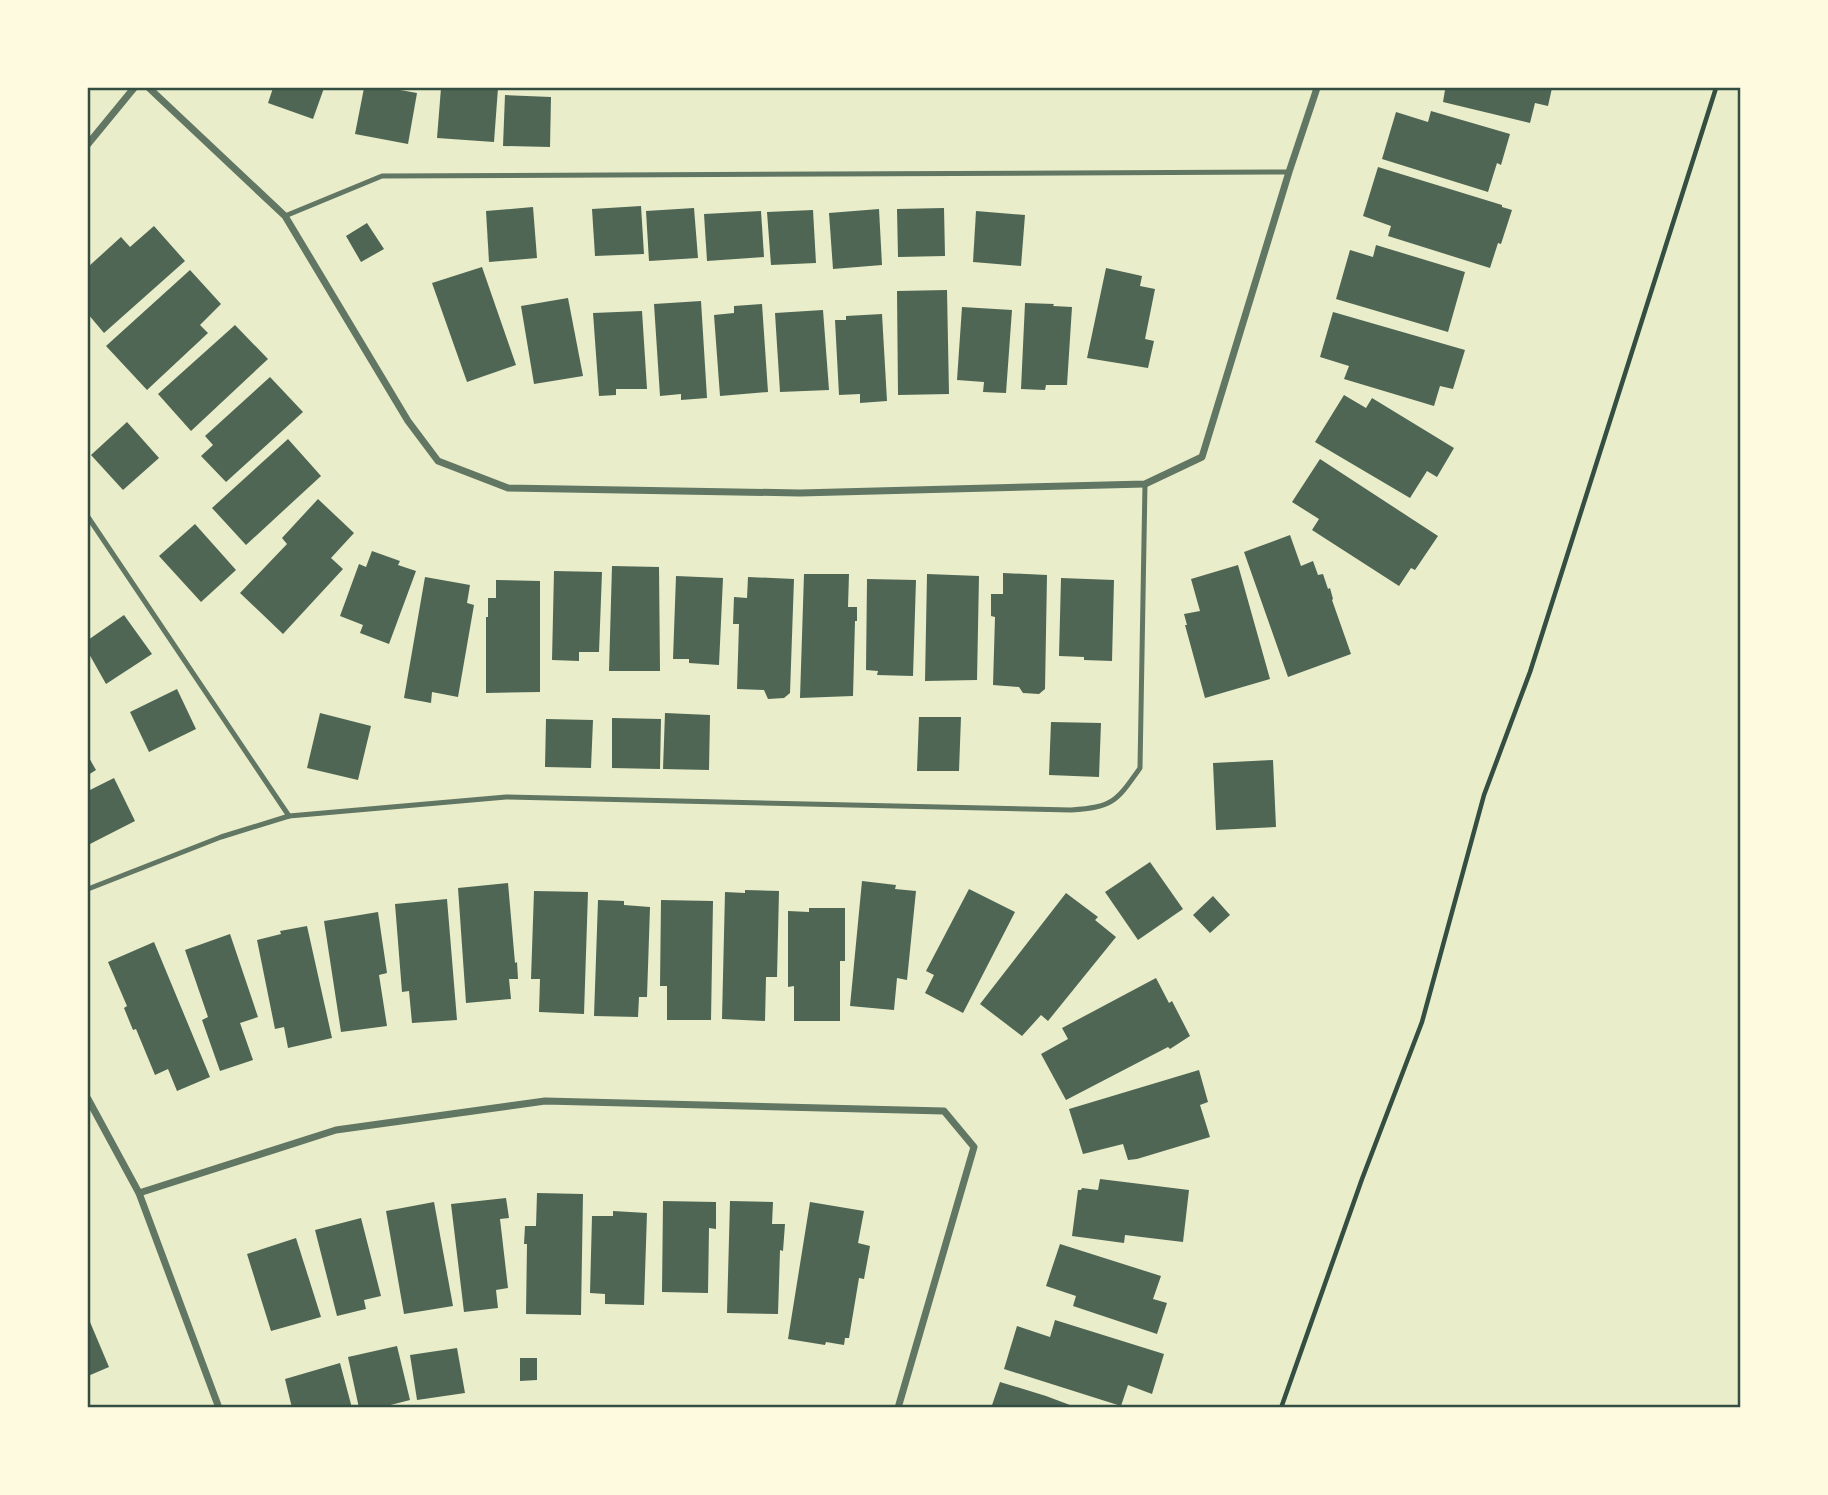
<svg xmlns="http://www.w3.org/2000/svg" width="1828" height="1495" font-family="Literata,serif">
<rect width="100%" height="100%" fill="#e9edc9"/>
<!-- building -->
<g fill="#4f6655">
<polygon points="273,88 324,88 313,119 268,103"/>
<polygon points="364,88 389,88 417,93 408,144 355,134"/>
<polygon points="441,88 498,88 494,142 437,138"/>
<polygon points="1437,88 1552,88 1548,106 1535,103 1530,123 1443,102 1445,90"/>
<polygon points="505,95 551,97 550,147 503,146"/>
<polygon points="1431,111 1510,134 1501,165 1497,163 1488,192 1382,159 1396,112 1428,122"/>
<polygon points="1378,167 1502,205 1502,207 1512,210 1501,244 1498,243 1490,268 1388,236 1391,226 1363,216"/>
<polygon points="641,206 644,254 595,256 592,209"/>
<polygon points="533,207 537,258 489,262 486,211"/>
<polygon points="694,208 698,258 649,261 646,211"/>
<polygon points="944,208 945,256 898,257 897,209"/>
<polygon points="879,209 882,265 833,269 829,213"/>
<polygon points="813,210 816,263 771,265 767,212"/>
<polygon points="761,211 764,257 707,261 704,214"/>
<polygon points="976,211 1025,215 1021,266 973,262"/>
<polygon points="367,223 384,249 361,262 346,236"/>
<polygon points="154,226 185,261 104,333 88,314 88,267 121,237 130,247"/>
<polygon points="1376,245 1465,272 1448,332 1336,299 1350,250 1373,257"/>
<polygon points="482,267 516,365 467,382 432,283"/>
<polygon points="1106,268 1142,276 1140,286 1155,289 1145,339 1154,341 1148,368 1087,358"/>
<polygon points="190,270 221,304 200,325 208,333 147,390 106,346"/>
<polygon points="947,290 949,394 898,395 897,291"/>
<polygon points="568,298 583,376 534,384 521,306"/>
<polygon points="701,301 707,398 681,400 681,394 660,396 654,304"/>
<polygon points="1025,303 1054,304 1053,306 1072,307 1067,385 1046,385 1045,390 1021,389"/>
<polygon points="762,304 768,392 720,396 714,315 734,313 734,306"/>
<polygon points="962,307 1012,310 1006,393 983,392 984,382 957,380"/>
<polygon points="823,310 829,390 780,392 775,313"/>
<polygon points="642,311 647,389 616,389 616,395 599,396 593,313"/>
<polygon points="1333,312 1465,350 1453,389 1440,386 1434,406 1344,379 1349,366 1320,357"/>
<polygon points="882,314 887,401 860,403 860,394 839,395 835,320 846,320 846,316"/>
<polygon points="235,325 268,359 191,431 158,394"/>
<polygon points="270,377 303,412 226,482 201,456 213,445 205,436"/>
<polygon points="1344,395 1366,408 1372,398 1454,448 1437,477 1427,471 1410,498 1315,442"/>
<polygon points="127,422 159,458 123,490 91,455"/>
<polygon points="288,439 321,476 246,545 212,508"/>
<polygon points="1320,459 1438,536 1415,570 1411,568 1399,586 1312,530 1319,519 1292,502"/>
<polygon points="318,499 354,533 331,558 343,569 283,634 240,593 287,544 282,538"/>
<polygon points="195,524 236,570 201,602 159,556"/>
<polygon points="1290,535 1301,566 1313,561 1318,575 1323,574 1328,589 1330,588 1333,599 1332,600 1351,654 1288,677 1244,552"/>
<polygon points="372,551 400,561 398,565 416,571 389,644 360,633 363,625 340,616 359,564 366,567"/>
<polygon points="1238,565 1270,679 1205,698 1185,625 1187,625 1184,614 1200,611 1191,579"/>
<polygon points="612,566 659,567 660,671 609,671"/>
<polygon points="554,571 602,572 599,652 579,652 579,661 552,660"/>
<polygon points="1003,573 1047,575 1045,689 1039,694 1023,693 1019,687 993,685 995,617 991,616 991,594 1003,594"/>
<polygon points="804,574 849,574 848,607 857,607 857,621 855,621 853,696 800,698"/>
<polygon points="927,574 979,576 977,680 925,681"/>
<polygon points="676,576 723,578 719,665 689,663 689,659 673,659"/>
<polygon points="425,577 470,585 467,603 474,605 458,697 432,692 431,703 404,698"/>
<polygon points="748,577 794,579 790,693 784,698 768,699 764,690 737,689 739,624 733,624 734,597 747,598"/>
<polygon points="1061,578 1114,580 1112,661 1084,660 1084,657 1059,656"/>
<polygon points="867,579 916,580 913,676 877,675 878,671 866,670"/>
<polygon points="496,580 540,581 540,692 486,693 486,617 488,617 488,598 496,598"/>
<polygon points="124,615 152,654 106,684 88,652 88,640"/>
<polygon points="177,689 196,729 149,752 130,712"/>
<polygon points="320,713 371,726 358,780 307,768"/>
<polygon points="665,713 710,715 709,770 663,769"/>
<polygon points="919,717 961,717 959,771 917,771"/>
<polygon points="612,718 661,719 660,769 612,768"/>
<polygon points="546,719 593,720 591,768 545,767"/>
<polygon points="1051,722 1101,723 1099,777 1049,775"/>
<polygon points="88,756 96,770 88,775"/>
<polygon points="1273,760 1276,827 1216,830 1213,763"/>
<polygon points="114,778 135,821 88,845 88,791"/>
<polygon points="1150,862 1183,909 1138,940 1105,892"/>
<polygon points="862,881 896,885 895,889 916,891 907,980 897,978 894,1010 850,1006"/>
<polygon points="508,883 515,963 517,962 518,979 509,979 511,999 466,1003 458,888"/>
<polygon points="969,889 1015,912 963,1013 925,993 934,975 926,971"/>
<polygon points="745,890 779,891 777,977 766,977 765,1021 722,1019 725,892 745,893"/>
<polygon points="534,891 588,892 584,1014 539,1012 540,979 531,979"/>
<polygon points="1066,893 1098,917 1095,920 1116,937 1048,1021 1041,1015 1022,1036 980,1004"/>
<polygon points="1213,896 1230,915 1210,933 1193,915"/>
<polygon points="447,899 457,1020 412,1023 409,991 402,992 395,904"/>
<polygon points="598,900 624,901 624,905 650,907 647,997 639,997 638,1017 594,1016"/>
<polygon points="661,900 713,901 711,1020 667,1020 667,986 660,986"/>
<polygon points="809,908 845,908 845,961 840,961 840,1021 794,1021 794,986 788,987 788,911 809,912"/>
<polygon points="378,912 387,973 379,975 387,1026 341,1032 324,921"/>
<polygon points="307,926 332,1038 288,1048 284,1027 275,1029 257,940 281,934 280,931"/>
<polygon points="230,934 258,1017 240,1023 253,1060 220,1071 202,1020 208,1017 185,950"/>
<polygon points="154,942 210,1077 177,1091 168,1069 155,1075 136,1029 133,1030 124,1008 127,1006 108,962"/>
<polygon points="1156,978 1169,1003 1172,1001 1190,1036 1170,1049 1168,1047 1066,1100 1041,1054 1068,1039 1062,1028"/>
<polygon points="1199,1070 1208,1102 1200,1105 1210,1137 1137,1159 1128,1160 1123,1144 1083,1154 1069,1109"/>
<polygon points="1100,1179 1189,1190 1183,1242 1125,1235 1124,1243 1072,1236 1078,1190 1081,1190 1082,1188 1098,1190"/>
<polygon points="537,1193 583,1194 581,1315 526,1314 527,1244 524,1244 525,1226 536,1226"/>
<polygon points="506,1198 509,1218 500,1219 508,1288 496,1290 498,1308 464,1312 451,1204"/>
<polygon points="663,1201 716,1202 716,1229 709,1228 708,1293 662,1292"/>
<polygon points="730,1201 773,1202 772,1224 785,1224 783,1251 780,1250 778,1314 727,1313"/>
<polygon points="434,1202 453,1306 404,1314 386,1211"/>
<polygon points="810,1202 864,1211 858,1243 870,1246 864,1279 859,1278 849,1338 845,1338 844,1345 826,1342 825,1345 788,1339"/>
<polygon points="613,1211 647,1213 644,1305 605,1304 605,1294 590,1293 592,1216 613,1216"/>
<polygon points="361,1218 381,1296 364,1300 366,1309 337,1316 315,1230"/>
<polygon points="296,1238 321,1317 271,1331 247,1254"/>
<polygon points="1060,1244 1161,1276 1153,1299 1167,1303 1157,1334 1073,1306 1076,1296 1046,1286"/>
<polygon points="1055,1320 1164,1354 1152,1394 1128,1385 1121,1406 1004,1369 1017,1326 1050,1337"/>
<polygon points="90,1322 109,1367 88,1376 88,1323"/>
<polygon points="397,1346 410,1400 379,1408 359,1408 348,1357"/>
<polygon points="457,1348 465,1393 417,1400 410,1355"/>
<polygon points="520,1358 537,1358 537,1380 520,1381"/>
<polygon points="340,1363 352,1408 292,1408 285,1379"/>
<polygon points="1000,1382 1046,1396 1078,1408 991,1408"/>
</g>
<g fill="none" stroke-linecap="round" stroke-linejoin="round">
<!-- path -->
<polyline stroke="#344e41" stroke-width="4.5" points="1281,1408 1362,1179 1422,1022 1484,795 1530,672 1716,88"/>
<!-- service -->
<g stroke="#617663" stroke-width="5">
<polyline points="285,216 382,176 1289,172"/>
<polyline points="88,517 289,816"/>
<path d="M 88,889 L 221,837 L 289,816 L 506,797 L 1071,810 C 1113,807 1116,802 1140,768 L 1145,484"/>
</g>
<!-- minor -->
<g stroke="#617663" stroke-width="7">
<polyline points="149,88 285,216 408,421 438,461 508,488 800,493 1145,484 1202,457 1289,172 1317,88"/>
<polyline points="88,144 134,88"/>
<polyline points="88,1099 139,1193 219,1408"/>
<polyline points="139,1193 336,1130 545,1101 944,1111 974,1147 898,1408"/>
</g>
</g>
<!-- border -->
<rect width="1828" height="1495" fill="none" stroke="#fefae0" stroke-width="178"/>
<rect x="89" y="89" width="1650" height="1317" fill="none" stroke="#344e41" stroke-width="2.5"/>
</svg>
